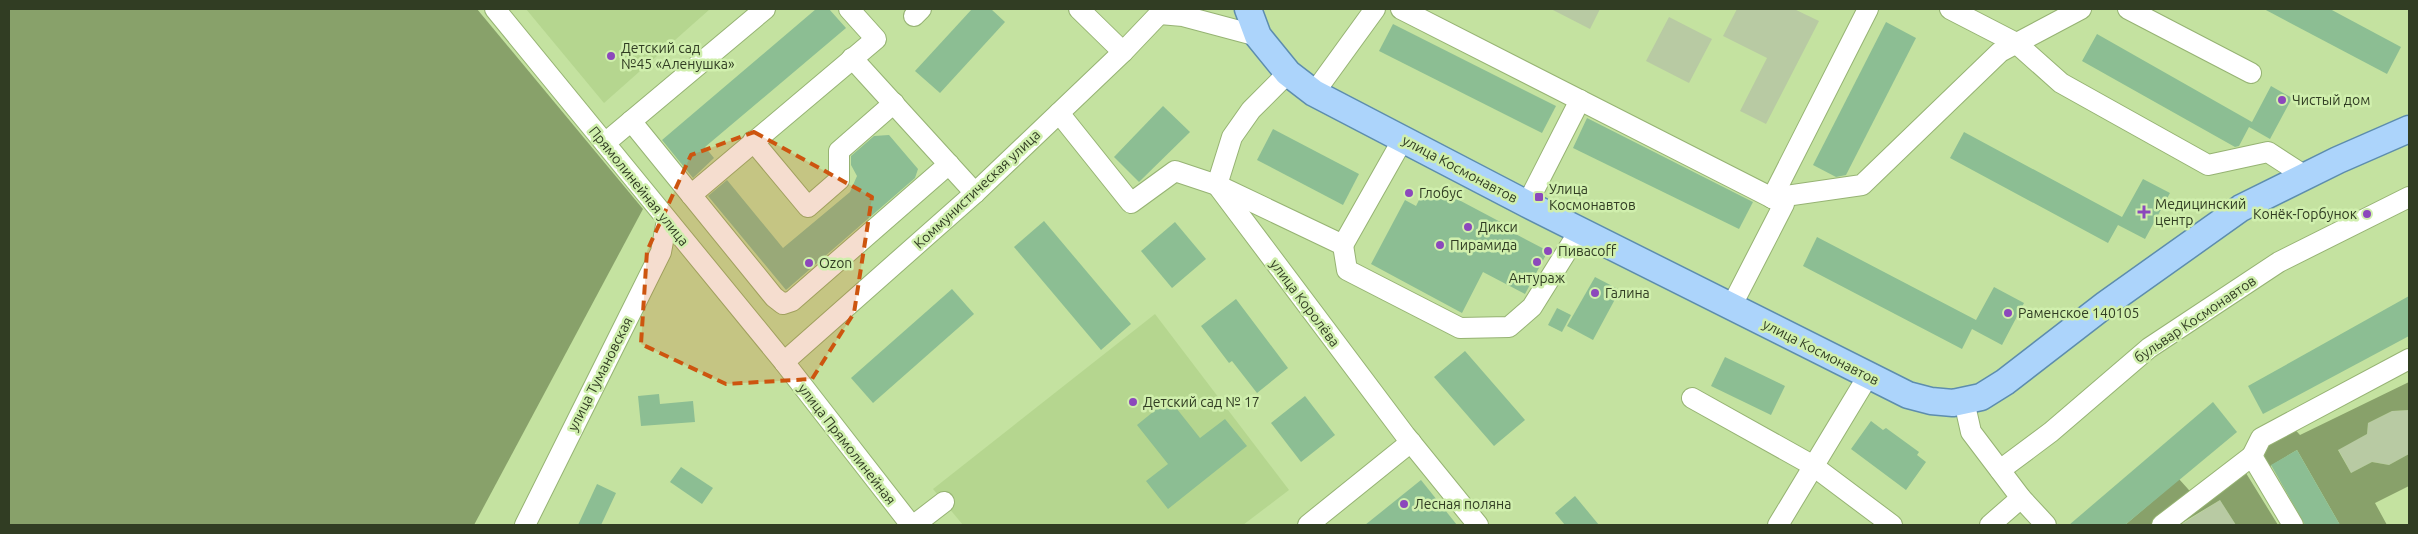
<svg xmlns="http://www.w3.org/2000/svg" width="2418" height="534" font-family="Ubuntu,sans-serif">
<rect width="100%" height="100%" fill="#c4e2a0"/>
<!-- built -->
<g fill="#b5d68f">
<polygon points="526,9 710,9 604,103"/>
<polygon points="1155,314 1289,490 1243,525 963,525 933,489"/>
</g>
<!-- green -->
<g fill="#b8caa3">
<polygon points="1551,9 1600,9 1590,29"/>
<polygon points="1737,9 1794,9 1819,21 1766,124 1740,111 1767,58 1723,36"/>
<polygon points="1669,17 1712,39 1689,83 1646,61"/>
<polygon points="2409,410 2409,454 2389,465 2372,462 2351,473 2338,449 2367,434 2368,423 2392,411"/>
<polygon points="2220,500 2236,525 2183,525 2182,524"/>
</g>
<!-- forest -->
<g fill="#88a16a">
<polygon points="9,9 477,9 643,209 474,525 9,525"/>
<polygon points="2409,382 2409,410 2392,411 2368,423 2367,434 2338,450 2351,473 2372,462 2389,465 2409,454 2409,486 2375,503 2387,525 2340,525 2297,450 2267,468 2261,438 2288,422 2300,435"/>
<polygon points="2241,465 2278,525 2236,525 2220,500 2182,523 2183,525 2125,525 2179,479 2197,499"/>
</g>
<!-- building -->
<g fill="#8cbe93">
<polygon points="816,9 829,9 846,28 705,147 714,158 693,178 662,140"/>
<polygon points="972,9 991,9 1005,22 940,93 915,71"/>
<polygon points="2264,9 2330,9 2401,47 2387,74"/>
<polygon points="1886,22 1916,38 1846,175 1836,177 1813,165"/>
<polygon points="1393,24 1556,106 1542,133 1379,51"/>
<polygon points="2097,34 2252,122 2271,86 2292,98 2270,139 2249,127 2239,146 2235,147 2082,61"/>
<polygon points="1163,106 1190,132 1139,182 1114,157"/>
<polygon points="1587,118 1753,202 1739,229 1573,148"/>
<polygon points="1273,129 1359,174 1343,205 1257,160"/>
<polygon points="1964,132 2122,217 2143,179 2170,193 2145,239 2118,225 2108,243 1950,158"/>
<polygon points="889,135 918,169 915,178 786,290 708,196 727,180 783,248 850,192 857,176 851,165 851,156 874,136"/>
<polygon points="1442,191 1508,226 1506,229 1548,251 1525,294 1483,272 1462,313 1371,264 1405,200 1416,206 1423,192 1437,200"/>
<polygon points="1044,221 1131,324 1101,350 1014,247"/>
<polygon points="1175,222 1206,259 1172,288 1141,251"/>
<polygon points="1817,237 1976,320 1994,287 2024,303 2002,345 1972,329 1962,349 1803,266"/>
<polygon points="1595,277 1620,290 1593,340 1567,326"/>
<polygon points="952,289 974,314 873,403 851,378"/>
<polygon points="2409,296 2409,336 2263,414 2248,386"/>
<polygon points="1236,299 1288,368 1257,393 1232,361 1229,363 1201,326"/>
<polygon points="1557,308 1571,315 1562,332 1548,325"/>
<polygon points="1465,351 1525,420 1494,446 1434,377"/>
<polygon points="1725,357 1785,386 1771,415 1711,386"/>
<polygon points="659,394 660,404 693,401 695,422 641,426 638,396"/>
<polygon points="1305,396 1335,435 1301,462 1271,423"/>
<polygon points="1169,399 1200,438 1225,419 1247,446 1168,509 1146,481 1168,464 1137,425"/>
<polygon points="2213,402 2237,432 2125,525 2069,525"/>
<polygon points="1871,421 1883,430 1886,428 1919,452 1917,455 1926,462 1906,490 1851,449"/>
<polygon points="2297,450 2340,525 2305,525 2271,465"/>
<polygon points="681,467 713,488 702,504 670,482"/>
<polygon points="1421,480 1457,525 1365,525"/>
<polygon points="597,484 616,493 601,525 578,525"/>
<polygon points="1575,496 1599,525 1565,525 1555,513"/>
</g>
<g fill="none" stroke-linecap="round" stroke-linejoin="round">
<!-- minor casing -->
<g stroke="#96b373" stroke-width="22">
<g id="minor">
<polyline points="495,9 784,362 911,525"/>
<polyline points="1079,9 1123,52"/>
<polyline points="1401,9 1784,204 1731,307"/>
<polyline points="1950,9 2016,43 2061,83 2208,165 2268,152 2305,176"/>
<polyline points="2128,9 2251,73"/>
<polyline points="1160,14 1183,16 1258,36"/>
<polyline points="914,16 921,9"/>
<polyline points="852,58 975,193"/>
<polyline points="1288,73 1251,110 1232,137 1217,185 1405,435 1478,525"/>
<polyline points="1314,93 1375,9"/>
<polyline points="1059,113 1131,203 1175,171 1217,185 1343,245 1403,139"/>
<polyline points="631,121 774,297 783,304 792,301 949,164"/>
<polyline points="753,141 808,207 839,180 839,151 894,103"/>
<polyline points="605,143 765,9"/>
<polyline points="691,195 876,39 849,9"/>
<polyline points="1772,198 1862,185 2000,52 2081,9"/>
<polyline points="1772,198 1868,9"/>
<polyline points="1527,204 1580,100"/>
<polyline points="1343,245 1347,270 1460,328 1509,327 1532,307 1580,230"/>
<polyline points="784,362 975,193 1123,52 1164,9"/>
<polyline points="1692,398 1812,465 1892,525"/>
<polyline points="1964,401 1971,432 2021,498 2046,525"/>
<polyline points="2252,456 2261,438 2409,359"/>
<polyline points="2000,470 2051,432 2149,348 2279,262 2409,197"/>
<polyline points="525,525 661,252 667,220"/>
<polyline points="914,525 944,502"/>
<polyline points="1308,525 1411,442"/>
<polyline points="1778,525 1868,376"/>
<polyline points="1990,525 2021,498"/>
<polyline points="2162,525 2252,456 2293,525"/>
</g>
</g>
<!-- major casing -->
<g stroke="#5d8dad" stroke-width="29">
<polyline id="major" points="1248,9 1258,36 1288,73 1314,93 1527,204 1908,395 1931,401 1953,403 1981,397 2005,382 2106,304 2241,208 2338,160 2409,129"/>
</g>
<!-- minor -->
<use href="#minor" stroke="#fff" stroke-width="20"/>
<!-- major -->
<use href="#major" stroke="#acd4fb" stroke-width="26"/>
</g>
<!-- marked area -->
<path fill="#cd550f" fill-opacity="0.2" stroke="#cd550f" stroke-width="4" stroke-dasharray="10 6" stroke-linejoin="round" d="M 754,132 L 872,197 L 854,313 L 812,379 L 726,384 L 641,344 L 647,251 L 691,155 Z"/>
<!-- markers -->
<g fill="#8c48bc" stroke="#d0efad" stroke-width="2">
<circle cx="611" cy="56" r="5"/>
<circle cx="2282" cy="100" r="5"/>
<circle cx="1409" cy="193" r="5"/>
<rect x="1534" y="192" width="10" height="10" rx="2.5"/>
<path d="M2141.5 204.5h5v5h5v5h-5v5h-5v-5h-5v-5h5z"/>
<circle cx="2367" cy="214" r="5"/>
<circle cx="1468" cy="227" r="5"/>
<circle cx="1440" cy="245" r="5"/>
<circle cx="1548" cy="251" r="5"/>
<circle cx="1537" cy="262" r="5"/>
<circle cx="809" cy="263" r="5"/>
<circle cx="1595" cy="293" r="5"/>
<circle cx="2008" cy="313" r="5"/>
<circle cx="1133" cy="402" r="5"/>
<circle cx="1404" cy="504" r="5"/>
</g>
<g text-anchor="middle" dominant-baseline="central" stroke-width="5" stroke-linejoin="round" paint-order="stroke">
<!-- poi labels -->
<g font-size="14" fill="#313d23" stroke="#d0efad" text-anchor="start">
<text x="621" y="48">Детский сад<tspan x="621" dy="16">№45 «Аленушка»</tspan></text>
<text x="2292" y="100">Чистый дом</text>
<text x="1549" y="189">Улица<tspan x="1549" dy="16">Космонавтов</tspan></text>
<text x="1419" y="193">Глобус</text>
<text x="2155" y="204">Медицинский<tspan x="2155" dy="16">центр</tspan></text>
<text x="2357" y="214" text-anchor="end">Конёк-Горбунок</text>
<text x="1478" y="227">Дикси</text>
<text x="1450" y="245">Пирамида</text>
<text x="1558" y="251">Пивасоff</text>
<text x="819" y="263">Ozon</text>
<text x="1537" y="278" text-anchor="middle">Антураж</text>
<text x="1605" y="293">Галина</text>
<text x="2018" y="313">Раменское 140105</text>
<text x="1143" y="402">Детский сад № 17</text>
<text x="1414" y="504">Лесная поляна</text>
</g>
<!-- street labels -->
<g font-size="14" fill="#313d23" stroke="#d0efad">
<text transform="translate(1460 169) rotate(28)">улица Космонавтов</text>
<text transform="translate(639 186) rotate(51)">Прямолинейная улица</text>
<text transform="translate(977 189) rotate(-43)">Коммунистическая улица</text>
<text transform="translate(1305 303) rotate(53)">улица Королёва</text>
<text transform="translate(2195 319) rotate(-34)">бульвар Космонавтов</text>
<text transform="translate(1821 352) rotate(27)">улица Космонавтов</text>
<text transform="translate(600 374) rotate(-63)">улица Тумановская</text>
<text transform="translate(847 444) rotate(52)">улица Прямолинейная</text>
</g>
</g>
<!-- border -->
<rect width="2418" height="534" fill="none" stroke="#313d23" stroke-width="20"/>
</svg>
